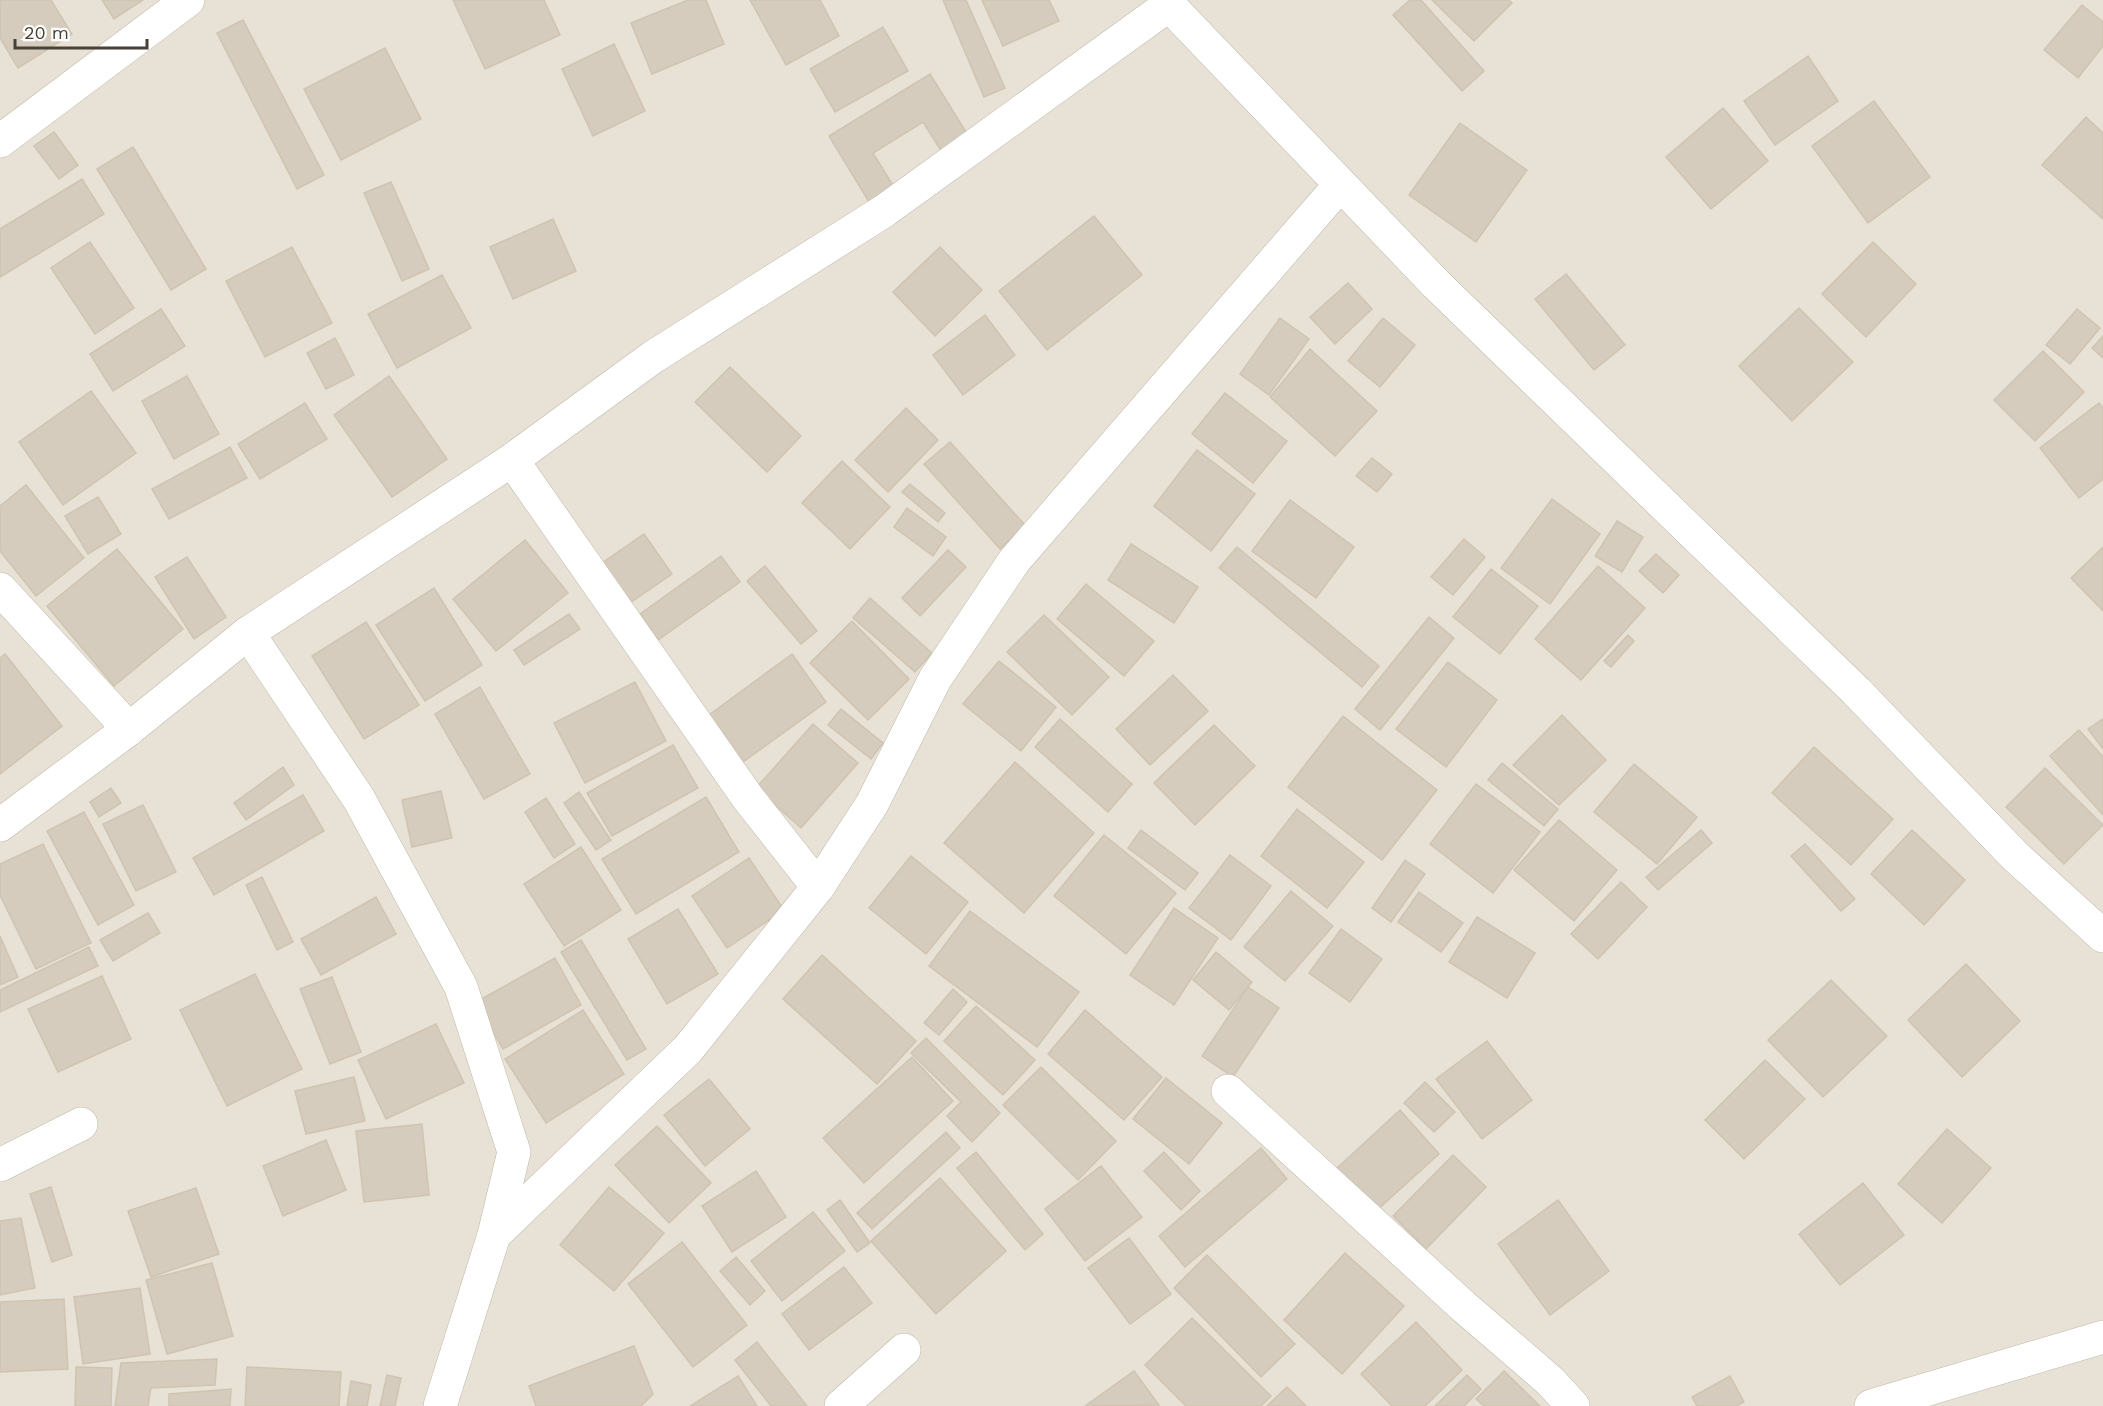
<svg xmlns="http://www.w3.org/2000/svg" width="2103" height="1406" font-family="'Work Sans',sans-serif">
<rect width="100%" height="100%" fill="#f4f0e8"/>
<!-- residential -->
<rect fill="#e8e2d6" x="0" y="0" width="2103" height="1406"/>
<!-- building -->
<g fill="#d5ccbd" stroke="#d0c4b0" stroke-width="1.5">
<polygon points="0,0 51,0 72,34 18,68 0,38"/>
<polygon points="102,0 143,0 114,19"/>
<polygon points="453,0 544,0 560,35 485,69"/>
<polygon points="688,0 706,0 724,44 652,74 631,23"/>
<polygon points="750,0 820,0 839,36 786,65"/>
<polygon points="943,0 966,0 1005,88 984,97"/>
<polygon points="982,0 1049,0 1059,21 1003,46"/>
<polygon points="1410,0 1421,0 1484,71 1462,91 1393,15"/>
<polygon points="1432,0 1509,0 1512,3 1474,41"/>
<polygon points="2082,5 2103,22 2103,46 2078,78 2044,50"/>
<polygon points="243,20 324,175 297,189 217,33"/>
<polygon points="883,27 908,71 835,112 810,69"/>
<polygon points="614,44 645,111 593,136 562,69"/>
<polygon points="385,48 421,119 341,160 304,89"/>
<polygon points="1808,56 1838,101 1775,145 1744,101"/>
<polygon points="930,74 971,140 945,157 923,122 873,153 894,187 869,202 829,136"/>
<polygon points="1874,101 1930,177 1868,223 1812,146"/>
<polygon points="1723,108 1768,161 1711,209 1666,157"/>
<polygon points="2086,117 2103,133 2103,219 2042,165"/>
<polygon points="1460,123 1527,170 1476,242 1409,195"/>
<polygon points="54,132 78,165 59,179 34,146"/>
<polygon points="133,147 206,269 171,290 97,169"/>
<polygon points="82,179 104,214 0,277 0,229"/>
<polygon points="391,182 429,269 402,281 364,193"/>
<polygon points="1094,216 1142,275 1047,350 999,291"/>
<polygon points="553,219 576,271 513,299 490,247"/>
<polygon points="90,242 134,308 95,334 51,268"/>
<polygon points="1873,242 1916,284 1866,337 1822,294"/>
<polygon points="292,247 332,323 265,357 226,281"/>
<polygon points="940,247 982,290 935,336 893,292"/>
<polygon points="1566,274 1625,345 1594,370 1535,299"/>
<polygon points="442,275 471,328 397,368 368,314"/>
<polygon points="1348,283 1372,309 1335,344 1310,317"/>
<polygon points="1799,308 1853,362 1792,421 1739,366"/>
<polygon points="161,309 185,346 113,391 90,354"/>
<polygon points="2077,309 2100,328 2070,364 2046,345"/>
<polygon points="985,315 1015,355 963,395 933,355"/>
<polygon points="1280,318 1309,339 1269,395 1240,374"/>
<polygon points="1383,318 1415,345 1380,387 1348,361"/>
<polygon points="2103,336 2103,358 2092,348"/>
<polygon points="335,338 354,375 326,389 307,353"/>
<polygon points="1310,349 1377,411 1335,456 1270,397"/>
<polygon points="2043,351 2084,392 2035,441 1994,400"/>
<polygon points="730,367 801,436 767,472 695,402"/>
<polygon points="187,376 219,434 174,459 142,401"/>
<polygon points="389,376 447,459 392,497 334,415"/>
<polygon points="91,391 136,453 63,505 19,442"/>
<polygon points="1225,393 1287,441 1253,483 1192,434"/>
<polygon points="305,403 327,439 260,479 238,444"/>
<polygon points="2099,403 2103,408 2103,479 2079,498 2040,448"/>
<polygon points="906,408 938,440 888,492 855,460"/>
<polygon points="950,442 1025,525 1000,549 924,464"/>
<polygon points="230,447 247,478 169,519 152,489"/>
<polygon points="1197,450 1255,494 1211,551 1154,506"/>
<polygon points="1372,458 1392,474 1377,492 1356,476"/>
<polygon points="842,461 890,507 850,549 802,503"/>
<polygon points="910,484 945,513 938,522 902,492"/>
<polygon points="26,485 84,558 36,596 0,551 0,506"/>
<polygon points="98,497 121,534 88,554 65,516"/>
<polygon points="1552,499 1600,534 1550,604 1501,568"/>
<polygon points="1290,500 1354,547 1316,598 1252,551"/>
<polygon points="907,508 946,537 933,556 894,527"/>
<polygon points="1617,521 1643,537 1622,572 1595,556"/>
<polygon points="644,534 672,574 627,605 599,565"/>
<polygon points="1464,539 1485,557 1453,595 1431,577"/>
<polygon points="525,540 568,593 496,651 453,599"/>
<polygon points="1131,544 1198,587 1174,623 1108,580"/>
<polygon points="1237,547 1379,666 1362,687 1219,568"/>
<polygon points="2103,547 2103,611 2071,578"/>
<polygon points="117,549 183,629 114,686 47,606"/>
<polygon points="948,550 966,567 920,616 902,598"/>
<polygon points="1656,554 1679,575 1663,593 1639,571"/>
<polygon points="721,556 740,582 658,640 640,614"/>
<polygon points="187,557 226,617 194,639 155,577"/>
<polygon points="765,566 817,631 801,644 747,581"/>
<polygon points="1598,566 1645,608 1581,680 1535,639"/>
<polygon points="1491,569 1538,606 1500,654 1453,617"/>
<polygon points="1086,584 1154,641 1124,676 1057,619"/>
<polygon points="434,588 482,665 425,701 376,625"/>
<polygon points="870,598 932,653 915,672 853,618"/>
<polygon points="569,614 580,629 524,665 514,650"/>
<polygon points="1044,615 1109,677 1072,715 1007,652"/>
<polygon points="1429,617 1454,638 1380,730 1355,709"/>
<polygon points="852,621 909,679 868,720 810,663"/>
<polygon points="366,622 419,705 364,739 312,656"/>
<polygon points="1628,635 1634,641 1611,667 1604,661"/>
<polygon points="5,654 62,726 0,774 0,658"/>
<polygon points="792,654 826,702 743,762 709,715"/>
<polygon points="999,661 1056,707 1021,751 963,704"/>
<polygon points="1448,662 1497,700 1446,767 1396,729"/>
<polygon points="1173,675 1208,711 1150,765 1116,729"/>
<polygon points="635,682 666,741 585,783 554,723"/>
<polygon points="480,687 530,774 484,799 435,714"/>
<polygon points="841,709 883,743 871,759 828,725"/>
<polygon points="1562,715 1606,760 1559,805 1513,765"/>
<polygon points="1343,716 1437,790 1382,860 1288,787"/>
<polygon points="1060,719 1132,784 1108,812 1035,747"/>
<polygon points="2103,719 2103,749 2088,729"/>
<polygon points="813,724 858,763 801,828 756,788"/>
<polygon points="1214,725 1255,766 1195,825 1154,783"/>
<polygon points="2079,730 2103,757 2103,815 2050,756"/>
<polygon points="673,745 698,788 612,836 587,793"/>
<polygon points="1814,747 1893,819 1851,865 1772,793"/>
<polygon points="1015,762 1094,833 1024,913 944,843"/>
<polygon points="1502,763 1558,809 1544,826 1488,780"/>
<polygon points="1634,764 1697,817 1657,864 1594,812"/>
<polygon points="283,767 294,785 246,820 234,803"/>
<polygon points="2045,768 2103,825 2064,864 2006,807"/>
<polygon points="1476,784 1540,832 1493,893 1430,844"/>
<polygon points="111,788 121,803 99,817 90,802"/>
<polygon points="441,791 452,838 412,847 402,800"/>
<polygon points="579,792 611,840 596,850 564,803"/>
<polygon points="303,795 324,831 214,895 193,858"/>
<polygon points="706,797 739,852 636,914 602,859"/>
<polygon points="546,798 575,844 554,858 525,812"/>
<polygon points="143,805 176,872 136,891 103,824"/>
<polygon points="1297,809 1364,862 1327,908 1261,856"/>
<polygon points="84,812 134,905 98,925 47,831"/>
<polygon points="1559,820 1617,870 1574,921 1514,870"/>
<polygon points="1141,830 1198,873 1185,890 1128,848"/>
<polygon points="1701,830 1712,843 1658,890 1646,877"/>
<polygon points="1912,830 1965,880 1924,925 1871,874"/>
<polygon points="1104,835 1176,893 1126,954 1054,896"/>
<polygon points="43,844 91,943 36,969 0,895 0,864"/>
<polygon points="1805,844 1855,899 1841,911 1791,856"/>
<polygon points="581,847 621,910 564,946 524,884"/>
<polygon points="1230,855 1271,886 1231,940 1189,908"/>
<polygon points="911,856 968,902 926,954 869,908"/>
<polygon points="749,858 784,910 727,948 692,896"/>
<polygon points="1405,860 1425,874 1391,922 1372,908"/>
<polygon points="262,877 293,942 277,950 246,885"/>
<polygon points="1621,882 1647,907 1598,959 1571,934"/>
<polygon points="1291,891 1333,926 1285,981 1244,947"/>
<polygon points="1419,892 1463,923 1441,952 1398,922"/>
<polygon points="376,897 396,934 321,975 301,939"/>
<polygon points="1174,908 1218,938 1174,1005 1130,975"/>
<polygon points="678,909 718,974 667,1004 628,939"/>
<polygon points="970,911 1079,992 1037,1047 929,966"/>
<polygon points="148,913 160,933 113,961 100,940"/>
<polygon points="1477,917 1535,953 1507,998 1449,962"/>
<polygon points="1341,929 1382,959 1350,1002 1309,973"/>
<polygon points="0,936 18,977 0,985"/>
<polygon points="581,940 646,1049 627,1060 561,952"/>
<polygon points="89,947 98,966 0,1012 0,990"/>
<polygon points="1216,952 1252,982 1229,1010 1193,980"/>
<polygon points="822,955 916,1041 877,1084 783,999"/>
<polygon points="555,958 581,1005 503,1049 476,1002"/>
<polygon points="1966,964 2020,1021 1962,1077 1908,1020"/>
<polygon points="255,974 302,1069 227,1106 180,1010"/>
<polygon points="102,976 131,1039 58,1072 28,1009"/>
<polygon points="332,977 361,1052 330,1064 300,989"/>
<polygon points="1831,980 1887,1036 1823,1097 1768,1040"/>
<polygon points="1248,987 1279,1008 1233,1077 1202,1056"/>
<polygon points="953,989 967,1002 939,1035 924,1023"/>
<polygon points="976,1006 1035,1060 1003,1095 944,1041"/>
<polygon points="583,1010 624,1074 546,1123 505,1059"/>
<polygon points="1085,1010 1162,1077 1124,1120 1048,1054"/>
<polygon points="436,1024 464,1083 386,1119 358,1060"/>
<polygon points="926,1038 1000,1113 972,1142 947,1116 961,1102 911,1053"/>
<polygon points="1487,1041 1532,1100 1482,1139 1436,1079"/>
<polygon points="912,1057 953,1101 864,1183 823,1138"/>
<polygon points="1765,1060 1805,1099 1744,1159 1705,1120"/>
<polygon points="1041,1067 1116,1141 1078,1180 1003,1105"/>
<polygon points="354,1077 365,1121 306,1134 295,1091"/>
<polygon points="1166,1078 1222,1123 1189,1164 1133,1119"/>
<polygon points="709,1079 750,1129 705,1166 664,1115"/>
<polygon points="1425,1082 1455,1112 1434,1132 1404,1103"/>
<polygon points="1400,1110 1439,1154 1375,1212 1336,1169"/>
<polygon points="422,1124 429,1195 364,1202 356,1131"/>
<polygon points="657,1126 711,1183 669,1223 615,1165"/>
<polygon points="1947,1129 1991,1168 1942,1223 1898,1184"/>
<polygon points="946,1132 960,1148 872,1229 857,1213"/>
<polygon points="326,1140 346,1190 283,1216 263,1166"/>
<polygon points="1261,1148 1287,1179 1185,1267 1159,1236"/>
<polygon points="976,1152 1043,1234 1025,1250 957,1168"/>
<polygon points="1164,1152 1200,1191 1181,1210 1144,1171"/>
<polygon points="1453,1155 1486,1187 1426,1249 1393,1216"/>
<polygon points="1101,1166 1142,1217 1085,1261 1045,1209"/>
<polygon points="756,1171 786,1217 732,1252 702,1206"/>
<polygon points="940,1178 1006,1251 936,1314 871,1241"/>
<polygon points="1863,1183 1904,1235 1840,1285 1799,1234"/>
<polygon points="51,1187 72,1255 52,1262 30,1194"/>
<polygon points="609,1187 664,1233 614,1291 560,1245"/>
<polygon points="196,1188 219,1254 151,1277 128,1211"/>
<polygon points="840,1200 870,1243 857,1252 827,1210"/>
<polygon points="1558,1200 1609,1271 1550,1315 1498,1244"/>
<polygon points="813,1212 845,1251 782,1301 751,1261"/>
<polygon points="21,1218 35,1288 0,1295 0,1221"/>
<polygon points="1129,1238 1171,1294 1130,1324 1088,1268"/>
<polygon points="682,1242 747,1325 693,1367 628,1284"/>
<polygon points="1345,1253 1404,1306 1342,1374 1284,1320"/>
<polygon points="1207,1255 1295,1344 1261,1377 1174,1288"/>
<polygon points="736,1257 765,1291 750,1305 720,1271"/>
<polygon points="212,1263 233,1336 167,1354 146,1280"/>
<polygon points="844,1267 872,1303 809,1350 782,1314"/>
<polygon points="140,1288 150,1354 83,1364 74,1297"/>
<polygon points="64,1299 68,1369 0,1372 0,1302"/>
<polygon points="1192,1318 1271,1396 1261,1406 1186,1406 1145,1365"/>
<polygon points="1416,1322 1462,1370 1425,1406 1392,1406 1361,1374"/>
<polygon points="757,1342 807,1406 771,1406 735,1360"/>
<polygon points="634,1346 653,1394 641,1406 536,1406 529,1386"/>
<polygon points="217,1359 215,1385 151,1388 148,1406 115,1406 121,1363"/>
<polygon points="76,1367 112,1368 111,1406 75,1406"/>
<polygon points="247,1367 341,1372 339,1406 245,1406"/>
<polygon points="1134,1371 1159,1405 1085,1406"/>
<polygon points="1504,1371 1540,1406 1484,1406 1476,1399"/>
<polygon points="387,1375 401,1378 395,1406 380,1406"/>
<polygon points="1467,1375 1481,1389 1464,1406 1435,1406"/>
<polygon points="738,1376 757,1406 690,1406"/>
<polygon points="1730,1376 1744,1402 1736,1406 1697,1406 1692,1397"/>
<polygon points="351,1381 371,1385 367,1406 347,1406"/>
<polygon points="1287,1387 1306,1406 1267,1406"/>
<polygon points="231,1389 230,1406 169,1406 169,1394"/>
</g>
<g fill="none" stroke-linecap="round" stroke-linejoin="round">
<!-- minor casing -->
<g stroke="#bfb8aa" stroke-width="34">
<g id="minor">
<polyline points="1166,0 1169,5 1436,284 1856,691 2015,856 2103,936"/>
<polyline points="0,141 188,0"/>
<polyline points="0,589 129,729"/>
<polyline points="248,633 359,799 461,987 514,1152 494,1235 440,1406"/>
<polyline points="0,825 129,729 248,633 512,460 653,357 884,211 1169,5"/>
<polyline points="818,887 872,804 935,679 1014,561 1340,185"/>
<polyline points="1228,1091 1463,1306 1550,1381 1573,1406"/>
<polyline points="0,1165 81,1124"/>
<polyline points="494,1235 688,1049 818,887 748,798 512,460"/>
<polyline points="841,1406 904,1350"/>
</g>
</g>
<!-- tertiary casing -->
<g stroke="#bfb8aa" stroke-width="34">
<polyline id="tertiary" points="1871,1406 2103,1337"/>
</g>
<!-- minor -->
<use href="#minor" stroke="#fff" stroke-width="33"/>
<!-- tertiary -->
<use href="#tertiary" stroke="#fff" stroke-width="33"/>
</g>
<!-- scale -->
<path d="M15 39v9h132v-9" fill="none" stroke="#474136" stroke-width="3"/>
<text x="24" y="39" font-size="18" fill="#474136" stroke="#ffffff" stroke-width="4.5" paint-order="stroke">20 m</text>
</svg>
